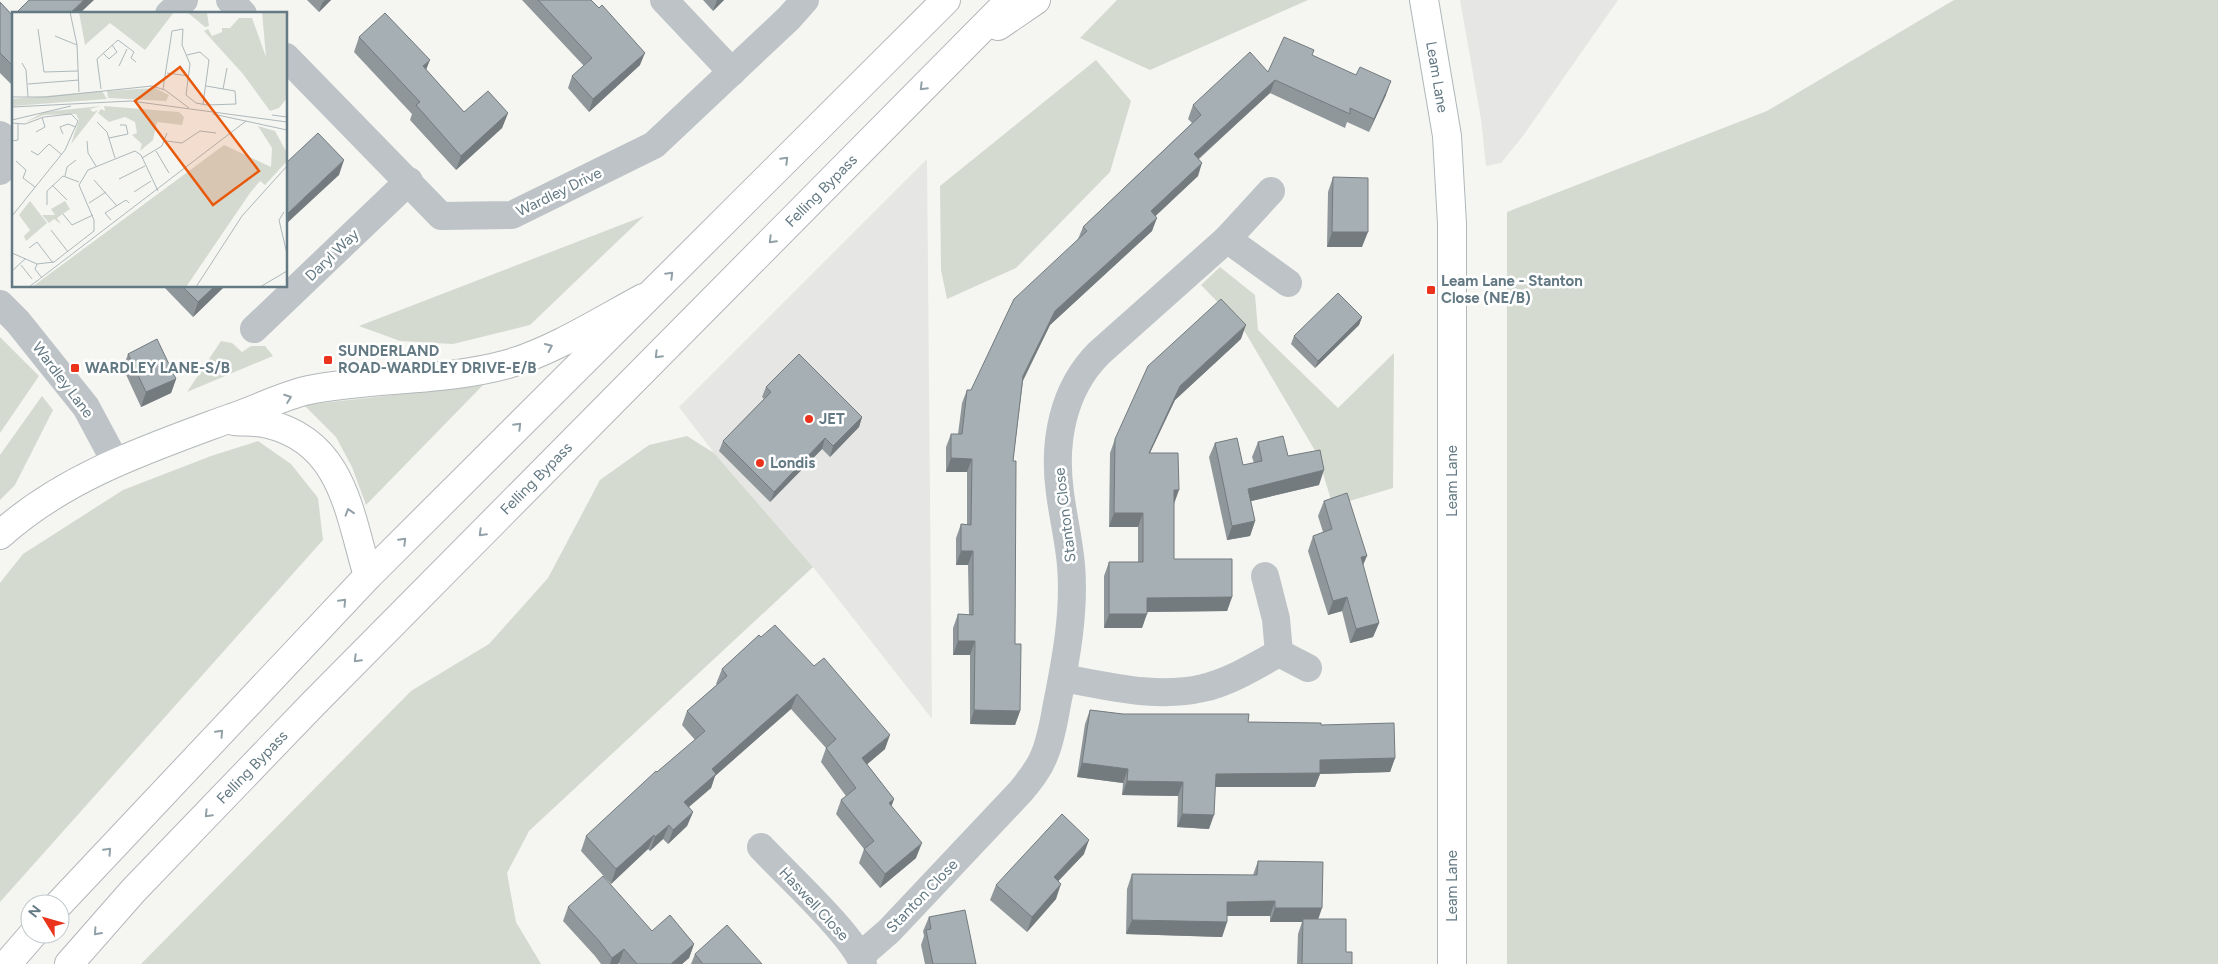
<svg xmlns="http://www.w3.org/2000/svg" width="2218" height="964" font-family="Figtree,sans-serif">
<rect width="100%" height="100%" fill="#f5f5f1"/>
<!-- built -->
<g fill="#e6e6e4">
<polygon points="1460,0 1618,0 1523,136 1501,163 1486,166 1481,119"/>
<polygon points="927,159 932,719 813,567 714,453 679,407"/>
</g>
<!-- green -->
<g fill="#d5dad0">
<polygon points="1117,0 1308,0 1150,70 1080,38"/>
<polygon points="1954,0 2218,0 2218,964 1507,964 1507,212 1767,111"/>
<polygon points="1096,60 1131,101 1110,172 1016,268 947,299 941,270 940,186"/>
<polygon points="644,216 530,325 453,344 400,341 359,326"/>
<polygon points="1220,267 1255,295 1258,330 1338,408 1394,353 1393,488 1333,506 1317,454 1274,381 1242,327 1201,285"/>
<polygon points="0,337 39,376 0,433"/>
<polygon points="221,341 232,343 242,352 251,346 265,346 273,356 187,392"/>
<polygon points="483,385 366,505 352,467 336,437 304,405"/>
<polygon points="42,396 53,410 15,485 0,500 0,455"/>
<polygon points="687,436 714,453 813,567 529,831 507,873 516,922 541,964 141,964 411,691 489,644 548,578 600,480 649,445"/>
<polygon points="258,441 291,464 318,498 323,540 0,902 0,583 23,554 123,490 211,456"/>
</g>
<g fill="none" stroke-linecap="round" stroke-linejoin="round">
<!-- secondary casing -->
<g stroke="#b0b7ba" stroke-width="30">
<g id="secondary">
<path id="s1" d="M 1424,0 L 1447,136 L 1452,224 L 1452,964"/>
</g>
</g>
<!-- primary casing -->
<g stroke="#b1b7ba" stroke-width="30">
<g id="primary">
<path d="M 234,421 C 245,422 258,421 268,424 C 343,442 349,513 368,576"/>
<path d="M 0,535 C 65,476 150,448 231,418 C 256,410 284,395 309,390 C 375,377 443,382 508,364 C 555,350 600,321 643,298"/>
</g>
</g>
<!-- trunk casing -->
<g stroke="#b3b7ba" stroke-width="30">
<g id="trunk">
<polyline points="998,26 1036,0"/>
<polyline points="59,904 368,576 946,0"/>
<polyline points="7,964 33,934"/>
<path id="s2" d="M 69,964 L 133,891 L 312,705 L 1010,0"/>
</g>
</g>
<!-- minor -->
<g stroke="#bdc3c6" stroke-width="28">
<polyline points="230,0 243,14"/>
<polyline points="664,0 732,72"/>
<polyline points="169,14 184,0"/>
<polyline points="286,57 441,216 512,215 654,145 789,18 805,0"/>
<polyline points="0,135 14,145"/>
<polyline points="0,171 14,156"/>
<polyline points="1227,239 1288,283"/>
<polyline points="0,304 18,322 86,407 116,463"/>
<polyline points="254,329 409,181"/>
<polyline points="1265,576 1276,619 1279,653"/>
<path d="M 1063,678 C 1108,686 1157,699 1203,688 C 1230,682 1255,666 1279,653 L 1308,668"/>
<path d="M 761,847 C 784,872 854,936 863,964"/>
<path d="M 860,956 L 889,931 L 1021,791 C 1030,780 1039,769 1044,756 C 1051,740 1054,721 1057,704 C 1066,659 1075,611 1071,565 C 1069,541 1063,517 1060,493 C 1053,443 1062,390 1099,353 L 1227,239 L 1271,191"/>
</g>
<!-- secondary -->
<use href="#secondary" stroke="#fff" stroke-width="28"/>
<!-- primary -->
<use href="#primary" stroke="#fff" stroke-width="28"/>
<!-- trunk -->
<use href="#trunk" stroke="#fff" stroke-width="28"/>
</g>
<!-- wall -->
<g fill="#8f979b">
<polygon points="307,0 331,0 319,12"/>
<polygon points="522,0 591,0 640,65 589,112 568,88 572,76 584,66"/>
<polygon points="703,0 724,0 713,11"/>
<polygon points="0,2 13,16 14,15 13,86 0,73"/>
<polygon points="359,37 426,70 464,112 508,113 502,128 456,170 410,120 412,114 354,52"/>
<polygon points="1312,55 1386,95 1369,132 1347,122 1345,128 1270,93 1199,159 1198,176 1155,216 1152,231 1050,325 1023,381 1013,461 1015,644 1020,711 1015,725 970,724 970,655 953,655 953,628 958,614 969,615 968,565 956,565 956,538 961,524 967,524 967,472 946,472 946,447 951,434 958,434 962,403 967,390 971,390 1078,239 1083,227 1192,123 1188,119 1193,105 1268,72"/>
<polygon points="1333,177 1362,247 1327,247 1328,192"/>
<polygon points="163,286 225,286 193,317"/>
<polygon points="1362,317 1359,325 1315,368 1291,344 1294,336"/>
<polygon points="1241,339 1175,400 1150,453 1174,504 1174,559 1232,597 1227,611 1147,612 1142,628 1104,628 1104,576 1109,562 1138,562 1138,527 1109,527 1110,453 1115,439"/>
<polygon points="128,354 176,379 171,393 141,407 123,368"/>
<polygon points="766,387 862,417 859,427 830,457 822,449 770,502 719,451 723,441 764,399 762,397"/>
<polygon points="1258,442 1288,456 1319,485 1251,501 1255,521 1250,536 1227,540 1209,457 1215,443 1243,465 1254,463 1252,457"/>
<polygon points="1324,501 1363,566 1379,623 1373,637 1350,643 1342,611 1328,615 1308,551 1313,536 1323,532 1318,516"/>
<polygon points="759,635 885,749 867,764 894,799 891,807 916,858 880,888 859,863 864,849 836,814 841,800 846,796 821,762 826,748 791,709 715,776 711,788 689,807 693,812 687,826 668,844 663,839 650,851 648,849 611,884 581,851 586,836 657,772 695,740 682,725 687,711 717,685 716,684 722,669"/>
<polygon points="1090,710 1123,714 1248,722 1321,725 1395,758 1390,772 1320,774 1315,787 1215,787 1209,829 1177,827 1178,796 1122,795 1123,783 1077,777 1085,724"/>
<polygon points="1084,854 1058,881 1056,899 1027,932 990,900 996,885"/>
<polygon points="1258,861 1318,919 1346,952 1352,964 1297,964 1298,934 1302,922 1270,922 1270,916 1227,916 1227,922 1222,937 1126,934 1127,889 1132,874 1253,875"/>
<polygon points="568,907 652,931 694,944 689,958 682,964 620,964 619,963 618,964 601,964 595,956 563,921"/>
<polygon points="929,917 976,964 925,964 921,945 924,936 923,931"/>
<polygon points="695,954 762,964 691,964"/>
</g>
<!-- shaded-wall -->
<g fill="#747b7e">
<polygon points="84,0 94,0 79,14 69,14"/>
<polygon points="325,0 331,0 319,12 322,3"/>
<polygon points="717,0 724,0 713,11"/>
<polygon points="645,53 640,65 589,112 593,99"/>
<polygon points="430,60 424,75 423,66"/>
<polygon points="1275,80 1270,93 1189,167 1194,154"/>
<polygon points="1391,81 1386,95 1369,132 1374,119"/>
<polygon points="508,113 502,128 456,170 461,156"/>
<polygon points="344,160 339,175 286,224 286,215"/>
<polygon points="1202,163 1198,176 1146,225 1151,211"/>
<polygon points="1157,218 1152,231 1050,325 1018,390 1023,376 1055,311"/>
<polygon points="1332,232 1368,232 1362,247 1327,247"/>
<polygon points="215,286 225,286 193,317 198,302"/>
<polygon points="1362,317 1359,325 1315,368 1318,361"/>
<polygon points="1246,325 1241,339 1175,400 1143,467 1149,453 1180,386"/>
<polygon points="176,379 171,393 141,407 146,392"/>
<polygon points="862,417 859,427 830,457 833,446"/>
<polygon points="825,438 822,449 770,502 774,492"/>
<polygon points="951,458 972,459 967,472 946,472"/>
<polygon points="1324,470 1319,485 1243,503 1248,489"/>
<polygon points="1174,490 1179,490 1174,504"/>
<polygon points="1114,513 1143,513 1138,527 1109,527"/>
<polygon points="1255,521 1250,536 1227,540 1232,526"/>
<polygon points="961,551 973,551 968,565 956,565"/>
<polygon points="1367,556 1361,570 1361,557"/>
<polygon points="1232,597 1227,611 1142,612 1147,598"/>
<polygon points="1347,597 1342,611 1328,615 1333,601"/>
<polygon points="1109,614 1147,614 1142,628 1104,628"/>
<polygon points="1379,623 1373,637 1350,643 1356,629"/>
<polygon points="958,641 975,641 970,655 953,655"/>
<polygon points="797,694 791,709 715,776 711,788 678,816 684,802 712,769"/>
<polygon points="974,710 1020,711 1015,725 970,724"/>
<polygon points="890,735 885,749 857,773 862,758"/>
<polygon points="1395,758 1390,772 1320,774 1315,787 1211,787 1216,774 1320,760"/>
<polygon points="1082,763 1128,769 1123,783 1077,777"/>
<polygon points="1127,781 1183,782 1178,796 1122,795"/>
<polygon points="894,799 889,813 889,803"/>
<polygon points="693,812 687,826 668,844 673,830"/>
<polygon points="1182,814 1214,815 1209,829 1177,827"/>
<polygon points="669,825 663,839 650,851 655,837"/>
<polygon points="654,835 648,849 611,884 616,869"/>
<polygon points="1089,840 1084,854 1048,892 1054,877"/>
<polygon points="922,843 916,858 880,888 885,874"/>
<polygon points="1061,884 1056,899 1027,932 1032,917"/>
<polygon points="1275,901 1270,916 1222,916 1227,902"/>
<polygon points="1275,908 1322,908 1317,923 1303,919 1302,922 1270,922"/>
<polygon points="1132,920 1227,922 1222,937 1126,934"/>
<polygon points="694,944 689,958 682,964 671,964"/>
<polygon points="624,949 619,963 618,964 610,964 612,958"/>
</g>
<!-- building -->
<g fill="#a6b0b4" stroke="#747b7e">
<polygon points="29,0 84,0 69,14 15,14"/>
<polygon points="538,0 591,0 599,8 602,5 645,53 593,99 572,76 592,58"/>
<polygon points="0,2 13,16 14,15 14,67 0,53"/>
<polygon points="385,13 430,60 423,66 464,112 488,91 508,113 461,156 416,105 420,102 359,37"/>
<polygon points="1284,37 1314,50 1312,55 1356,75 1360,67 1391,81 1374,119 1350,108 1350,114 1275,80 1194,154 1202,163 1151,211 1157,218 1055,311 1023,376 1013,461 1016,461 1015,644 1021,644 1020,711 974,710 975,641 958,641 958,614 973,615 973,551 961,551 961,524 971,525 972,459 951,458 951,434 962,434 967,390 971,390 1014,299 1087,231 1083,227 1201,115 1193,105 1250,52 1268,72"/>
<polygon points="318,133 344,160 286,215 286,163"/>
<polygon points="1333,177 1368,178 1368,232 1332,232"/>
<polygon points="182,286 215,286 198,302"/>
<polygon points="1338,293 1362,317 1318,361 1294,336"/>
<polygon points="1221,299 1246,325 1180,386 1149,453 1178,453 1179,490 1174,490 1174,559 1232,559 1232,597 1147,598 1147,614 1109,614 1109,562 1143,562 1143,513 1114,513 1115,439 1148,366"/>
<polygon points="157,339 176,379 146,392 128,354"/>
<polygon points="799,354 862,417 833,446 825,438 774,492 723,441 771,392 766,387"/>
<polygon points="1283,436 1288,456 1320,450 1324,470 1248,489 1255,521 1232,526 1215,443 1237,438 1243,465 1262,461 1258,442"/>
<polygon points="1347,493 1367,556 1361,557 1379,623 1356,629 1347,597 1333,601 1313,536 1332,529 1324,501"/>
<polygon points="775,625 814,666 824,658 890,735 862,758 894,799 889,803 922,843 885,874 864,849 874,841 841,800 856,788 826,748 836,739 797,694 712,769 716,774 684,802 693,812 673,830 669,825 655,837 654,835 616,869 586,836 656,771 657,772 705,731 687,711 727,676 722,669 759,635 761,637"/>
<polygon points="1090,710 1123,714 1249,714 1248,722 1321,723 1321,725 1394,723 1395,758 1320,760 1320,773 1216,774 1214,815 1182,814 1183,782 1127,781 1128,769 1082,763"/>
<polygon points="1062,814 1089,840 1054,877 1061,884 1032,917 996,885"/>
<polygon points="1258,861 1323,862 1322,908 1275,908 1275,901 1227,902 1227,922 1132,920 1132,874 1257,875"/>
<polygon points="603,876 652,931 670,915 694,944 671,964 637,964 624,949 612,958 600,942 568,907"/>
<polygon points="965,910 976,964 933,964 926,930 931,929 929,917"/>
<polygon points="1303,919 1346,919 1346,952 1352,952 1352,964 1302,964"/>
<polygon points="727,925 762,964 703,964 695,954"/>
</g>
<!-- one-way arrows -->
<defs><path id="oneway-chevron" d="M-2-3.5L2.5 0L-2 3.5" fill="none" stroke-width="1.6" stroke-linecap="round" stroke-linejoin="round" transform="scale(1.25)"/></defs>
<g stroke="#92a1a8">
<use href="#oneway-chevron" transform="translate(923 87) rotate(135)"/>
<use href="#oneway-chevron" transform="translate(785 160) rotate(-45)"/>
<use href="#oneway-chevron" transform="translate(772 240) rotate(135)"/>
<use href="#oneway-chevron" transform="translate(670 275) rotate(-45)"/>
<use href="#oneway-chevron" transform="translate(549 347) rotate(-25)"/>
<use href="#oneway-chevron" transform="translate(658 355) rotate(135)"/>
<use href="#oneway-chevron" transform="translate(288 398) rotate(-20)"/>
<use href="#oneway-chevron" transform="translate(518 426) rotate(-45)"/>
<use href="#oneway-chevron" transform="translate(349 512) rotate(-107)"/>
<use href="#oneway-chevron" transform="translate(482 533) rotate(135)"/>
<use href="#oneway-chevron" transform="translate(403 541) rotate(-45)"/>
<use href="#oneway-chevron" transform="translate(343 602) rotate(-47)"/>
<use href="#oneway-chevron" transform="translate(357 659) rotate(135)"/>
<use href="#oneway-chevron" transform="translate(220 733) rotate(-47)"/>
<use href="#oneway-chevron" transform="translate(208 814) rotate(134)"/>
<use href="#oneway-chevron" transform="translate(108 851) rotate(-47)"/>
<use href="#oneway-chevron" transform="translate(97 932) rotate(132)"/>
</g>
<!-- markers -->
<g fill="#eb321b" stroke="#fff" stroke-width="2">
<rect x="1426" y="285" width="10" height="10" rx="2.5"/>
<rect x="323" y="355" width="10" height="10" rx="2.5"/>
<rect x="70" y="363" width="10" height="10" rx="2.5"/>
<circle cx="809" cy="419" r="5"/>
<circle cx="760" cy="463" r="5"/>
</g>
<g text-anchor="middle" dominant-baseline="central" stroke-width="5" stroke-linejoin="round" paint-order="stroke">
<!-- street labels -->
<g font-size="15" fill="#637983" stroke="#fff">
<text stroke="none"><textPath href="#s1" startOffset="78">Leam Lane</textPath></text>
<text stroke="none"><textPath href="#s2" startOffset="1079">Felling Bypass</textPath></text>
<text transform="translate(559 192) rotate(-26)">Wardley Drive</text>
<text transform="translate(332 255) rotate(-44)">Daryl Way</text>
<text transform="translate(63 380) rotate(53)">Wardley Lane</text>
<text stroke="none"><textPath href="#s2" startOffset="674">Felling Bypass</textPath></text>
<text transform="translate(1452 481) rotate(-90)">Leam Lane</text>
<text transform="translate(1065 515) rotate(-97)">Stanton Close</text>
<text stroke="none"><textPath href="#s2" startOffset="269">Felling Bypass</textPath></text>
<text transform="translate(1452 886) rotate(-90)">Leam Lane</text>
<text transform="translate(922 896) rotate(-46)">Stanton Close</text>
<text transform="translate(814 904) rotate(47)">Haswell Close</text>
</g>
<!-- poi labels -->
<g font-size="15" font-weight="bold" fill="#637983" stroke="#fff" text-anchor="start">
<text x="1441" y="281">Leam Lane - Stanton<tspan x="1441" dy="17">Close (NE/B)</tspan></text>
<text x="338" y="351">SUNDERLAND<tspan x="338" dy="17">ROAD-WARDLEY DRIVE-E/B</tspan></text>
<text x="85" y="368">WARDLEY LANE-S/B</text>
<text x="819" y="419">JET</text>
<text x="770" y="463">Londis</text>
</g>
</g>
<!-- overview -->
<g transform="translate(12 12)">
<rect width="275" height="275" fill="#f5f5f1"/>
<path d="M 67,0 L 153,0 L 155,4 L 153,0 L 162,0 L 133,38 L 98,11 L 73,33 ZM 175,0 L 201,0 L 195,1 L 197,14 L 193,15 ZM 250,0 L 275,0 L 275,86 L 267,96 L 258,99 L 231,62 L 192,19 L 196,17 L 200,24 L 210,20 L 210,16 L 218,16 L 227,6 L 240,6 L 254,45 ZM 143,76 L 157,83 L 154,89 L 96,86 L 95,79 ZM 90,79 L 95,87 L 0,94 L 0,87 ZM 89,94 L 78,97 L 81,100 L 86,98 L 59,132 L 67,108 L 64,102 L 32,103 L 14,110 L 32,100 ZM 92,94 L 167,100 L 172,105 L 170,113 L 145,110 L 141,128 L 128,139 L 130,132 L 120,123 L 125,121 L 123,110 L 113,105 L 97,110 L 86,101 L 89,97 L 93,99 ZM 246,114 L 263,119 L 275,141 L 275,149 L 253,173 L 248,169 L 238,181 L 174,275 L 20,275 L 212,133 L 259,155 L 260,136 ZM 18,189 L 35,211 L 14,229 L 12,224 L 18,218 L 7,203 ZM 53,189 L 58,197 L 45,206 L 49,212 L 42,207 L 37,211 L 30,203 L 43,203 L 39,197 Z" fill="#d5dad0"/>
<path fill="none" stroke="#aeb8bb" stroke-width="1" d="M 58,0 L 65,33 L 67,80M 26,17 L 32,60 L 66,59M 171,17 L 170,33 L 178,52 L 174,83 L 184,91 L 195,93 L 224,92 L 223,79 L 194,74M 43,24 L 65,33M 91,41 L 97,47 L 105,40 L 100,33M 175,43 L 188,40 L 197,48 L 191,92M 10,51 L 14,58 L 16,85M 107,54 L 115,37M 155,61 L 177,64M 16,72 L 67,68M 89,77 L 85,47 L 106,28 L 122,40 L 119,46 L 124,50M 151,77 L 160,19 L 171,17M 211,77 L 215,56M 0,85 L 34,85 L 140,74 L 153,78 L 177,96M 0,95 L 119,89 L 275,110M 201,102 L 275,118M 260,103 L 275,105M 0,108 L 59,94M 85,110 L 95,120 L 103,146M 0,111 L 13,112 L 32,105 L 59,102 L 66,109 L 53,138 L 0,204M 221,119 L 234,109M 24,120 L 33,115 L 30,105M 51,122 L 48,115 L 56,112 L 64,115M 97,126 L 116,122 L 114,113 L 108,113M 0,129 L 6,128 L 6,112M 75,129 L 76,141 L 84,154M 154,129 L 170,131 L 188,119 L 204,121M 19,139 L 26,143 L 37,132 L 49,142M 144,139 L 157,161M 130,146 L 150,134 L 155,121M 4,149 L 14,158 L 11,166 L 23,175M 53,164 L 55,155 L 64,148M 107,167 L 133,154M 82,168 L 105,194M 40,173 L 55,188M 122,180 L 139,169M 77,191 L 94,180M 35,193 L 35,179 L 51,164 L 67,170M 272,200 L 267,208 L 275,242M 51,202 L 60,213 L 81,203M 99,208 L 93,201 L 114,188 L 117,191M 39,218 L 56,240M 17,236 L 25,230 L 41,251M 0,241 L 25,252M 9,253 L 20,267M 0,259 L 13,247M 30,266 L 23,257 L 25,252 L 42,250 L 82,219 L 82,208 L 67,173 L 76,158 L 123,139 L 129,143 L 146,179M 17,275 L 221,119M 184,275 L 230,204 L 275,154M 248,275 L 275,259"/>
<path fill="#e8590c" fill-opacity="0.15" stroke="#e8590c" stroke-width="2.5" d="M 168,55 L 247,159 L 201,193 L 123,89 Z"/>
<rect width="275" height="275" fill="none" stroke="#637983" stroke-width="2.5"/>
</g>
<!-- north arrow -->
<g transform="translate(45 919) rotate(307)"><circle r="24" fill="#ffffff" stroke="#c1c9cd"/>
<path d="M0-4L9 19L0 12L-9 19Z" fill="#eb321b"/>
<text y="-8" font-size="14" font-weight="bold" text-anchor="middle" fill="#637983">N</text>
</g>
</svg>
